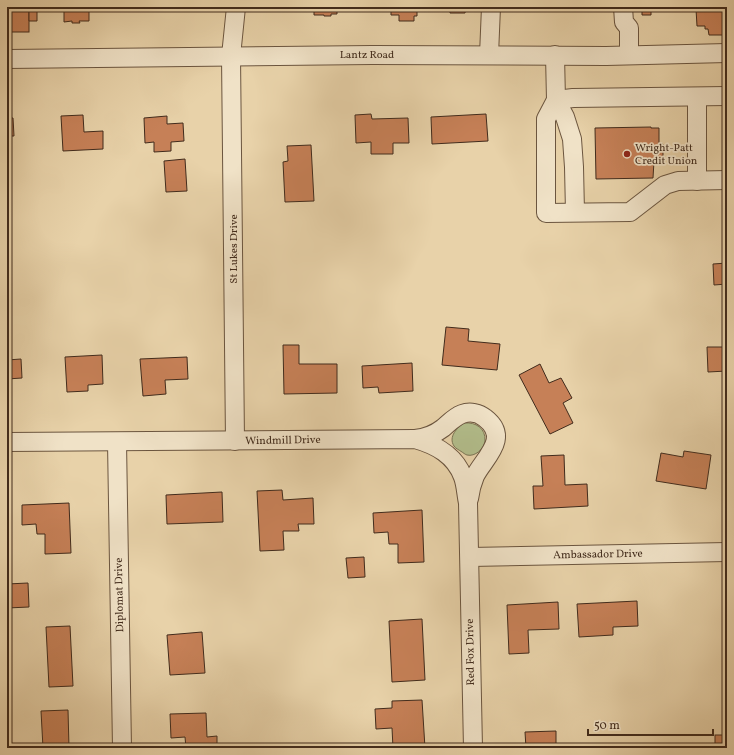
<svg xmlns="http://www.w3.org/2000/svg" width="734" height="755" font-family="Vollkorn,serif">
<rect width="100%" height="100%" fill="#e8d2a9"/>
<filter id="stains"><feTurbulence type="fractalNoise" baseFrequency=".005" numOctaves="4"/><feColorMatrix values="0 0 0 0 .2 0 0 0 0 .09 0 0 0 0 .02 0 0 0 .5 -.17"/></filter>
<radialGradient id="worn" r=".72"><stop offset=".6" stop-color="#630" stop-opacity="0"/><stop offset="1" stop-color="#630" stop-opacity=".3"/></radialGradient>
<!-- green -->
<path fill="#b2bd8b" stroke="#7a7454" d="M 465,423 C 475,422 486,428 485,441 C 484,449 475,457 467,455 C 466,455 462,452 462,452 C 459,450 455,448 454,446 C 448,437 457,427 465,423 Z"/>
<!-- building -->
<g fill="#c68057" stroke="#412b1c">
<rect x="7" y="7" width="22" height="25"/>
<polygon points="70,7 82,7 82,9 89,9 89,21 79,21 80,23 72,23 72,21 64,22 64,9 70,9"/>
<polygon points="314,7 347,7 347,8 337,8 337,14 331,14 331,16 324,16 324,15 314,15"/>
<polygon points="391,7 417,7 417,16 414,16 414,21 399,21 399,15 391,15"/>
<polygon points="450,7 466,7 465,13 450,13"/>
<polygon points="642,7 654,7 651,7 651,15 642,15"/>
<polygon points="726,8 727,35 709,35 708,29 705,29 705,26 697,26 696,9"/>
<polygon points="37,9 37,21 29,21 29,10"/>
<polygon points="371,114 372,119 408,118 409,143 393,143 393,154 371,154 371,142 356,143 355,115"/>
<polygon points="486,114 488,141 432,144 431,117"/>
<polygon points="83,115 84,132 103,131 103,149 63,151 61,116"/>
<polygon points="167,116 167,124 183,123 184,141 171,142 171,151 154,152 154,142 145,143 144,118"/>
<polygon points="7,118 13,118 14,136 7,136"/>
<polygon points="651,127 651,128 659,128 659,144 663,144 663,161 654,161 653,178 596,179 595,128"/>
<polygon points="311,145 314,201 285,202 283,162 288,161 287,146"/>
<polygon points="185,159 187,191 166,192 164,161"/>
<polygon points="727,263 727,284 714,285 713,264"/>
<polygon points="446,327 469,329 468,341 500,344 497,370 442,365"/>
<polygon points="283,345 299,345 299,364 337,364 337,393 284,394"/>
<polygon points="707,347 727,347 727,371 708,372"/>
<polygon points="102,355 103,384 88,385 88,391 67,392 65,357"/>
<polygon points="187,357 188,379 165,380 166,394 143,396 140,359"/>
<polygon points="21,359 22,378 7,379 7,360"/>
<polygon points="412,363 413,391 379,393 378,387 363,388 362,366"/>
<polygon points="540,364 549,383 561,378 572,398 563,403 573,423 550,434 519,375"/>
<polygon points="684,451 711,455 706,489 656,481 661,453 683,457"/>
<polygon points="564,455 565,485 587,484 588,506 534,509 533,486 543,486 541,456"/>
<polygon points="282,490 283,500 313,498 314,524 298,524 299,531 283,531 284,550 260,551 257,491"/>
<polygon points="222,492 223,522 167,524 166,495"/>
<polygon points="69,503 71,553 45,554 45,534 37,534 36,524 22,525 22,505"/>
<polygon points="422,510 424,562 398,563 398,544 389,544 388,532 374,533 373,513"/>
<polygon points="364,557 365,577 348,578 346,558"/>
<polygon points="28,583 29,607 7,608 7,584"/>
<polygon points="637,601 638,626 613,627 613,635 579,637 577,604"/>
<polygon points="558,602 559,629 528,630 529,653 509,654 507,605"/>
<polygon points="422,619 425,680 392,682 389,621"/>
<polygon points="70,626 73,686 49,687 46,627"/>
<polygon points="202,632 205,673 170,675 167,635"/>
<polygon points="422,700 425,748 393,748 392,728 376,729 375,709 392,708 392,701"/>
<polygon points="68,710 69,748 43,748 41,711"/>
<polygon points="206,713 207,737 217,736 217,748 186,748 185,737 171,738 170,714"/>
<polygon points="556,731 556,748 526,748 525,732"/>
<rect x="715" y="735" width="12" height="13"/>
</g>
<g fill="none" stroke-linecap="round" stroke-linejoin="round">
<!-- minor casing -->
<g stroke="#6b553f" stroke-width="20">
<g id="minor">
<polyline points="623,7 624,22 629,28 629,55"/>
<polyline points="489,55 491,7"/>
<polyline points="555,55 556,100 565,117 572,139 574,167 575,212"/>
<polyline points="7,59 372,55 606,56 727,53"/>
<polyline points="556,100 546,119 546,213 630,212 665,185 678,181 727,180"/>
<polyline points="556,100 573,98 727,96"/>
<polyline points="697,181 697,97"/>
<path d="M 415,439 C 425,438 434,435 443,428 C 449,423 454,417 462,414 C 470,411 479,413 485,418 C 511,438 484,458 475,476 C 472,483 470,491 469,499"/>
<polyline points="235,441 231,56 236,7"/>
<path d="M 7,442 L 415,439 C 436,445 455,455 463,477 C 466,485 466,494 468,503 L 473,748"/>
<polyline points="117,442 122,748"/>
<polyline points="470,557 727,552"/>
</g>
</g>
<!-- minor -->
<use href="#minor" stroke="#f0e2c7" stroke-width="18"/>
</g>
<!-- markers -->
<circle fill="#8f2418" stroke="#f0e2c7" stroke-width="1.5" cx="627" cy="154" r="4"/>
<g text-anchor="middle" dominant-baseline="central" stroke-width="3.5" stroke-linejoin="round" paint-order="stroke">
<!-- street labels -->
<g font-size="11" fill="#412b1c" stroke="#f0e2c7">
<text x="367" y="55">Lantz Road</text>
<text transform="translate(234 249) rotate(-90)">St Lukes Drive</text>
<text transform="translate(283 441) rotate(-1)">Windmill Drive</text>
<text transform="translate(598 555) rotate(-1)">Ambassador Drive</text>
<text transform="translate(120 595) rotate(-91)">Diplomat Drive</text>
<text transform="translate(471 652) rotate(-91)">Red Fox Drive</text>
</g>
<!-- poi labels -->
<g font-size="11" fill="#412b1c" stroke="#f0e2c7" text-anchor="start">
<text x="635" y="148">Wright-Patt<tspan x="635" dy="13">Credit Union</tspan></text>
</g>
</g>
<!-- margin -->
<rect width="734" height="755" fill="none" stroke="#e8d2a9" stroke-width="24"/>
<rect x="8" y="8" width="718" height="739" fill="none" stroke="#412b1c" stroke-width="2"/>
<rect x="12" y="12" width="710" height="731" fill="none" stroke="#412b1c"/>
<!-- scale -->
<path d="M588 729v6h125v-6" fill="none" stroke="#412b1c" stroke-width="2"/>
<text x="594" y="729" font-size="12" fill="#412b1c" stroke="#f0e2c7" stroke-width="3" paint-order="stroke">50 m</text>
<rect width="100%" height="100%" filter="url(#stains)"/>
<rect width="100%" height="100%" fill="url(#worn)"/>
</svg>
